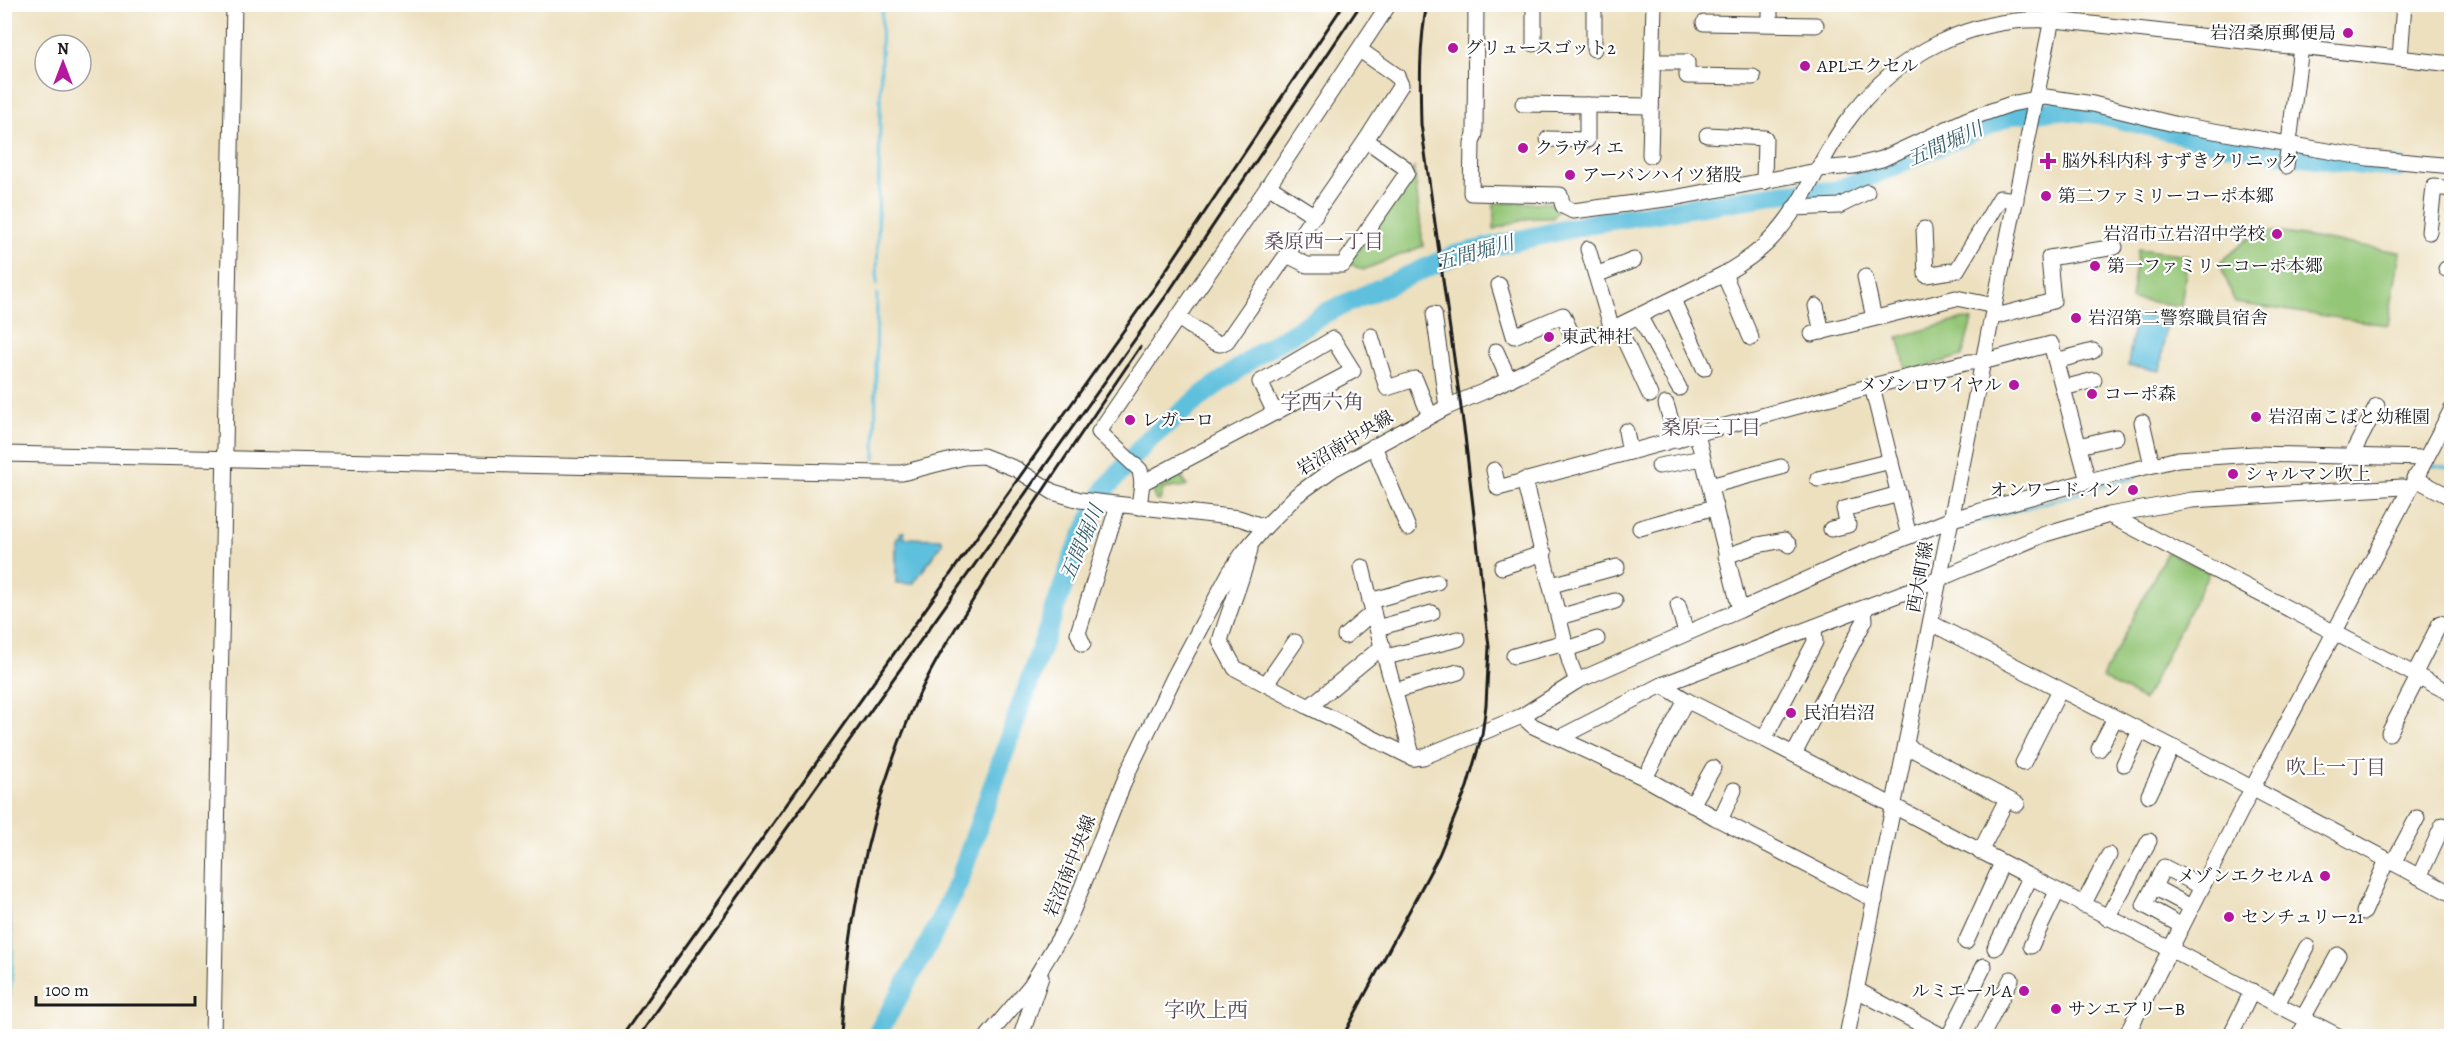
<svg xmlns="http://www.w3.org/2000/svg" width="2456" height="1041" font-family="Alegreya,'Noto Serif JP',serif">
<rect width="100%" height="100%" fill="#fff"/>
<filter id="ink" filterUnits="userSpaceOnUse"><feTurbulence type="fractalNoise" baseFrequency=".0167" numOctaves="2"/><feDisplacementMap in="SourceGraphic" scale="12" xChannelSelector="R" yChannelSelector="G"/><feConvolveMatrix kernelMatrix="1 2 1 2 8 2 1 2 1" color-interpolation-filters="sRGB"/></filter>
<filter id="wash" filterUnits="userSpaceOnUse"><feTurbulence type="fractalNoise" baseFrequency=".008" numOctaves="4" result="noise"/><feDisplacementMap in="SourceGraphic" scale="24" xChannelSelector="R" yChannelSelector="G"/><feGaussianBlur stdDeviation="1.35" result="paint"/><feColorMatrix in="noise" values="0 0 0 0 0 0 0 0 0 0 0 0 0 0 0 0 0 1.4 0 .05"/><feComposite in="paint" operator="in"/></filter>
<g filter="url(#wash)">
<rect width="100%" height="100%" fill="#ede0bf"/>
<!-- green -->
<g fill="#94c677" stroke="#58714a" stroke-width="1.5">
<polygon points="1414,168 1423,246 1363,270 1348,263"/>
<polygon points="1494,203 1552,203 1558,210 1553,218 1530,218 1494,229"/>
<polygon points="2259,229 2400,252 2388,325 2235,303 2220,263"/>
<polygon points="2138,249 2188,255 2181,306 2131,299"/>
<polygon points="1964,319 1972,320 1962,356 1907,372 1898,337"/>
<polygon points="1178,471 1187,486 1163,489 1160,501 1156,501 1152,491 1156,484"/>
<polygon points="2167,552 2209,572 2144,700 2102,678"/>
</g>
<!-- water -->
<g fill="#5ec0dd" stroke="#3d6e7c" stroke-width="1.5">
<polygon points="2135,315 2167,320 2160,371 2128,366"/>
<polygon points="900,532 904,532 904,538 942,539 942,544 913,584 896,583 896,537 900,537"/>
</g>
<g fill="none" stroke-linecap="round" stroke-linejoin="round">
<!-- stream -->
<g stroke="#5ec0dd" stroke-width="3">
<polyline points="877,284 882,4"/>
<polyline points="875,459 877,294"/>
<polyline points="2429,465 2452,469"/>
<polyline points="1965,525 2136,477"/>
<path d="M 4,894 C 15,935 14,959 9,1001"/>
<polyline points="4,1029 7,1012"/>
</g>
<!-- river -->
<polyline stroke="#5ec0dd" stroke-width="20" points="876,1036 928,945 959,881 1075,552 1106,488 1149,439 1205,393 1260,353 1327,312 1455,255 1598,222 1786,193 1836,191 2013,114 2058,110 2099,114 2217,143 2362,165 2399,168"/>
</g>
</g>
<g filter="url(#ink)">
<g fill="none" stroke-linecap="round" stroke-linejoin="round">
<!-- minor casing -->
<g stroke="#3b3934" stroke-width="17">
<g id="minor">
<polyline points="1476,4 1475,134 1472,143 1471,193 1560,195 1563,206 1573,211 1673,198 1817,171"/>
<polyline points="1594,4 1594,49"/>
<polyline points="1770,22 1770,4"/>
<polyline points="1704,23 1816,25"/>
<polyline points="1534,44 1534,4"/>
<polyline points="2400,58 2404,4"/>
<polyline points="1652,62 1687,62 1687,76 1753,77"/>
<polyline points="1523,104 1651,106"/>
<polyline points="1707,135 1765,138 1764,182"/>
<polyline points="1548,139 1587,140 1587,105"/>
<polyline points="1650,155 1654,4"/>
<polyline points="2286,166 2301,47"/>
<polyline points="1818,169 1854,166 1882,159 1968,119 2011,104 2046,97 2093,104 2174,124 2368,158 2452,166"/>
<polyline points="1268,186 1315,216"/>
<polyline points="1794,208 1839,206 1867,192"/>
<polyline points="1924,229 1926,275 1957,270 2000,198 2016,200"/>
<polyline points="2429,232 2434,187 2452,189"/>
<polyline points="1588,249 1612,329"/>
<polyline points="1287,255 1307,265 1343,265 1407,173 1404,167 1366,140"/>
<polyline points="2446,269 2452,269"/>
<polyline points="1724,274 1751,338"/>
<polyline points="1596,275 1634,260"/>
<polyline points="1865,277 1874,318"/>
<polyline points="1499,285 1514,336 1563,315 1577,346"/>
<polyline points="1673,300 1704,368"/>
<polyline points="1816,306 1822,332"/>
<polyline points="1434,314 1447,407"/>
<polyline points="1639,316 1679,388"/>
<polyline points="1177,317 1213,342 1220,344 1227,341 1366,140 1401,85 1397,76 1360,50"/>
<polyline points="1993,317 2053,301 2049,258 2115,247"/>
<polyline points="1618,326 1650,395"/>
<polyline points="1812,334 1956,298 1995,306"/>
<polyline points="1371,336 1387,388 1415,379 1430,416"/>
<polyline points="1496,351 1509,380"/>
<polyline points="2056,361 2093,351"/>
<polyline points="1872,386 1909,536"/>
<polyline points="2063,388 2094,380"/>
<polyline points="1666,404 1677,440"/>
<polyline points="2142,422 2152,465"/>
<polyline points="1626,431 1630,452"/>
<polyline points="1374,446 1408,528"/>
<polyline points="2079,446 2116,437"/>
<polyline points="4,454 881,473 902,473 964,457 983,456 1016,469 1053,492 1080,500 1239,518 1265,527"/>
<polyline points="2351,456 2377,406"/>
<polyline points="1659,466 1703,458"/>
<polyline points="1494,470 1498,488 1868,387 1969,362 1982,362 2051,344 2088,481"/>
<polyline points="2414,478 2452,498"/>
<polyline points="1818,479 1891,461"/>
<polyline points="1142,483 1353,371 1333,339 1260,382 1275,413"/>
<polyline points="1710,486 1781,467"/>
<polyline points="1139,507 1142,483 1140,470 1099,432 1267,188 1389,4"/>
<polyline points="2109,515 2452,694"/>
<polyline points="1640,528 1715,507"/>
<polyline points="1831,529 1848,525 1844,509 1899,494"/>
<path d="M 1250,549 C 1242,581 1229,610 1220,641 L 1235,668 L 1309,707 L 1413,758 L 1423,757 L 1522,716 L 1577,681 L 1570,663 L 1524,480"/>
<polyline points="1726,556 1758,545 1784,540 1789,545"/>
<polyline points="1362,567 1377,628 1413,758"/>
<polyline points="1502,567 1544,553"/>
<polyline points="1552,585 1617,567"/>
<polyline points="1370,601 1437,582"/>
<polyline points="1678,605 1686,633"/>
<polyline points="1740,610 1854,558 1952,519 2088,481 2178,459 2255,454 2426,458"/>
<polyline points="1559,617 1615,601"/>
<polyline points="1931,623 2229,776 2452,894"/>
<polyline points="1377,628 1432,613"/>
<polyline points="1345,636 1373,612"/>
<polyline points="1083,644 1078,633 1118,505"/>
<polyline points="1567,649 1597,639"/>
<polyline points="1514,656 1565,642"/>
<polyline points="1386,657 1458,639"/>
<polyline points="2414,675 2440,623"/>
<polyline points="1577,681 1740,610 1697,434"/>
<polyline points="1266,684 1295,642"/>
<polyline points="1662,685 1686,700 1764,739 2338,1036"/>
<polyline points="1395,691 1458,672"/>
<polyline points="1309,707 1383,646"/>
<polyline points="1522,716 1533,726 1645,778 1716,818 1875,900"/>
<polyline points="2389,733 2418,677"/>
<polyline points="1559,738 1662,685 1939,579 2045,534 2109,515 2192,500 2402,487 2408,490"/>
<polyline points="1764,739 1815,642 1814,627"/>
<polyline points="1906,746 2017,804"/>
<polyline points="2099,749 2115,718"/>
<polyline points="1794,754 1865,620 1864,608"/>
<polyline points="2023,763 2060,690"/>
<polyline points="2124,764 2140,731"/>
<polyline points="1645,778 1686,700"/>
<polyline points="2149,795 2172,747"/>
<polyline points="1692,805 1713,768"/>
<polyline points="1720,820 1734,790"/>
<polyline points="1980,852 2007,799"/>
<polyline points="2393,863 2417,818"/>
<polyline points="2419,877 2443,825"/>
<polyline points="2154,887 2191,907"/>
<polyline points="2083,905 2109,855"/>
<polyline points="2364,912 2387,860"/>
<polyline points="2107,918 2149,841"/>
<polyline points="2182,926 2144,905 2164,867 2202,887"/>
<polyline points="1966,942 2002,863"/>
<polyline points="2031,946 2057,892"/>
<polyline points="1995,948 2030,878"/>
<polyline points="1857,990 1942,1036"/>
<polyline points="2277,1004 2307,947"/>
<polyline points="2303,1018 2338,955"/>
<polyline points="213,1036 234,4"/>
<path d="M 988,1036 L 1031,985 L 1066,927 L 1128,772 L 1174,677 L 1230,572 L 1243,553 L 1265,527 L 1297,495 L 1333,469 L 1447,407 L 1485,391 L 1724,274 C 1741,264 1758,253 1771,239 C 1803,206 1819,161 1845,124 C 1896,52 1976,12 2064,21 L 2452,64"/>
<polyline points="1021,1036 1041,977"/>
<polyline points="1847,1036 2055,4"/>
<polyline points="1949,1036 1984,966"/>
<polyline points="1982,1036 2011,979"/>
<polyline points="2126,1036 2252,789 2452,409"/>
<polyline points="2230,1036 2252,991"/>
<polyline points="2299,1036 2308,1020"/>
</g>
</g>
<!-- minor -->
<use href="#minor" stroke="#fff" stroke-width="15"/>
<!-- rail -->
<g stroke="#1c1c1c" stroke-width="3">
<polyline points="622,1036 1156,285 1344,4"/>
<polyline points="639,1036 1168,293 1361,4"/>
<path d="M 841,1036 C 847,928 868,815 910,715 C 928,671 953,632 978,592 C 1029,509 1085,428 1140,347"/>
<path d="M 1343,1036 L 1439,855 L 1467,787 L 1482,735 L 1486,705 L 1489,647 L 1465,436 L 1421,124 C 1420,84 1419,44 1427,4"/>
</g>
</g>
</g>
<!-- markers -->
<g fill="#b5179e" stroke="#fff" stroke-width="2">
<circle cx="2348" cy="33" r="6"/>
<circle cx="1453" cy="48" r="6"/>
<circle cx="1805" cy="66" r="6"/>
<circle cx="1523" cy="148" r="6"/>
<path d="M2045 152h6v6h6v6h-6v6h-6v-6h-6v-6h6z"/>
<circle cx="1570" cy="175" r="6"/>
<circle cx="2046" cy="196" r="6"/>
<circle cx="2277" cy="234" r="6"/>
<circle cx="2095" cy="266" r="6"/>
<circle cx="2076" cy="318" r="6"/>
<circle cx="1549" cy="337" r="6"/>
<circle cx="2014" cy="385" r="6"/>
<circle cx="2092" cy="394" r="6"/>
<circle cx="2256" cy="417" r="6"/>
<circle cx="1130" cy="420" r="6"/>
<circle cx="2233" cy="474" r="6"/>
<circle cx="2133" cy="490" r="6"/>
<circle cx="1791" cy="713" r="6"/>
<circle cx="2325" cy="876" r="6"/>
<circle cx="2229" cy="917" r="6"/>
<circle cx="2024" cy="991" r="6"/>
<circle cx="2056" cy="1009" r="6"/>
</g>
<g text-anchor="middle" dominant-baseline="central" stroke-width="4.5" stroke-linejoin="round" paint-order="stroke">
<!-- poi labels -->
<g font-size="18" fill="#1c1c1c" stroke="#fff" text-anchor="start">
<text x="2336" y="33" text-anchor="end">岩沼桑原郵便局</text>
<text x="1465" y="48">グリュースゴット2</text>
<text x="1817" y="66">APLエクセル</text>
<text x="1535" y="148">クラヴィエ</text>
<text x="2062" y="161">脳外科内科 すずきクリニック</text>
<text x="1582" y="175">アーバンハイツ猪股</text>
<text x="2058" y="196">第二ファミリーコーポ本郷</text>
<text x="2265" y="234" text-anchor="end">岩沼市立岩沼中学校</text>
<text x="2107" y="266">第一ファミリーコーポ本郷</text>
<text x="2088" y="318">岩沼第二警察職員宿舎</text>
<text x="1561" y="337">東武神社</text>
<text x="2002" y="385" text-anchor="end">メゾンロワイヤル</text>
<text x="2104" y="394">コーポ森</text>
<text x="2268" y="417">岩沼南こばと幼稚園</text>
<text x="1142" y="420">レガーロ</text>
<text x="2245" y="474">シャルマン吹上</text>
<text x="2121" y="490" text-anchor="end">オンワード.イン</text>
<text x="1803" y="713">民泊岩沼</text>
<text x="2313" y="876" text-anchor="end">メゾンエクセルA</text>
<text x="2241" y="917">センチュリー21</text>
<text x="2012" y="991" text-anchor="end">ルミエールA</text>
<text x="2068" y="1009">サンエアリーB</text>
</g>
<!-- street labels -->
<g font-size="18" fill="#1c1c1c" stroke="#fff">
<text transform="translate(1345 443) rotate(-31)">岩沼南中央線</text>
<text transform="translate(1920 577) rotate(-79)">西大町線</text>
<text transform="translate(1070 866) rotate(-68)">岩沼南中央線</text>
</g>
<!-- water labels -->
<g font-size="20" font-style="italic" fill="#365e69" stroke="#fff">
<text transform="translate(1945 144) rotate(-24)">五間堀川</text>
<text transform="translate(1475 253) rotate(-16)">五間堀川</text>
<text transform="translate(1082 543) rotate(-67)">五間堀川</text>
</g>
<!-- neighbourhood labels -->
<g font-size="20" fill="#584751" stroke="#fff">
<text x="1324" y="241">桑原西一丁目</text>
<text x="1711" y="427">桑原三丁目</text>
<text x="2336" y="767">吹上一丁目</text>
</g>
<!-- quarter labels -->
<g font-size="21" fill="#584751" stroke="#fff">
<text x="1322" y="402">字西六角</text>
<text x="1206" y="1010">字吹上西</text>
</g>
</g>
<!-- margin -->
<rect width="2456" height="1041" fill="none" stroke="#fff" stroke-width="24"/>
<!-- north arrow -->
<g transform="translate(63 63)"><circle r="28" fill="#ffffff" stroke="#a4a4a4" stroke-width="1.5"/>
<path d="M0-4.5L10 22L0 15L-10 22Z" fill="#b5179e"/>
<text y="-9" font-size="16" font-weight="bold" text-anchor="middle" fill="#1c1c1c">N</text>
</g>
<!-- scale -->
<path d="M36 996v9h159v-9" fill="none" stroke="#1c1c1c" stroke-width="3"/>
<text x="45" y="996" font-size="18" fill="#1c1c1c" stroke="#ffffff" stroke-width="4.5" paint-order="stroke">100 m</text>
</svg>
